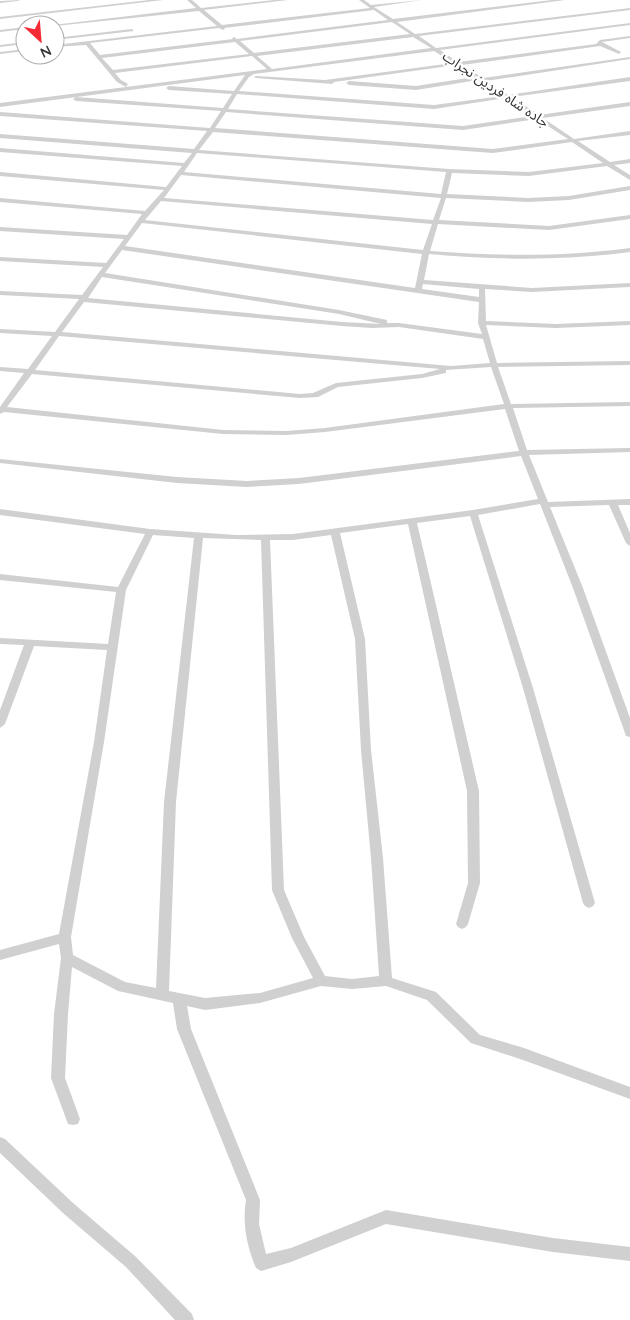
<svg xmlns="http://www.w3.org/2000/svg" width="630" height="1320" font-family="Quicksand,'Noto Sans Arabic',sans-serif">
<rect width="100%" height="100%" fill="#fff"/>
<g fill="none" stroke-linecap="round" stroke-linejoin="round">
<!-- minor -->
<g fill="#d0d0d0" fill-rule="evenodd">
<polygon points="20,0 18,1 0,3 0,1"/>
<polygon points="149,0 163,0 0,19 0,17"/>
<path d="M 187,0 L 192,0 L 201,8 L 274,0 L 288,0 L 204,10 L 222,25 L 370,8 L 359,0 L 364,0 L 371,5 L 422,0 L 374,7 L 393,19 L 552,0 L 565,0 L 397,22 L 415,34 L 630,8 L 630,10 L 419,36 L 436,48 L 630,23 L 630,25 L 440,50 L 458,62 L 596,44 L 600,40 L 630,36 L 630,38 L 602,42 L 621,52 L 619,54 L 600,46 L 462,65 L 483,78 L 630,57 L 630,59 L 486,81 L 508,95 L 630,77 L 630,81 L 512,97 L 539,115 L 630,102 L 630,106 L 543,118 L 574,139 L 630,131 L 630,135 L 578,141 L 610,162 L 630,159 L 630,163 L 614,165 L 630,175 L 630,180 L 607,166 L 529,176 L 452,173 L 447,194 L 528,198 L 569,196 L 630,186 L 630,190 L 569,200 L 528,202 L 446,198 L 439,220 L 549,226 L 630,215 L 630,219 L 549,230 L 438,224 L 430,251 C 497,256 563,257 630,248 L 630,252 C 563,261 496,260 429,254 L 424,280 L 532,288 L 630,283 L 630,287 L 532,292 L 485,289 L 486,321 L 556,324 L 630,321 L 630,325 L 556,328 L 486,325 L 497,363 L 630,361 L 630,365 L 498,367 L 511,404 L 630,402 L 630,406 L 513,408 L 527,450 L 630,448 L 630,452 L 529,455 L 548,502 L 630,499 L 630,505 L 618,505 L 630,533 L 630,546 L 626,543 L 609,505 L 550,507 L 583,588 L 630,718 L 630,737 L 626,736 L 625,733 L 573,588 L 540,504 L 478,515 L 533,688 L 595,903 L 593,906 L 589,908 L 585,906 L 583,903 L 523,688 L 470,516 L 417,523 L 479,791 L 480,883 L 468,924 L 466,927 L 462,929 L 458,927 L 456,924 L 468,883 L 467,791 L 408,524 L 340,533 L 365,639 L 371,750 L 383,858 L 392,978 L 436,992 L 480,1035 L 524,1048 L 630,1087 L 630,1099 L 523,1060 L 471,1043 L 427,1000 L 386,986 L 352,989 L 321,986 L 260,1003 L 205,1010 L 187,1006 L 191,1029 L 260,1200 L 259,1224 L 266,1254 L 291,1248 L 386,1210 L 553,1238 L 630,1247 L 630,1261 L 553,1252 L 386,1224 L 291,1262 L 261,1271 L 256,1268 C 247,1247 242,1223 246,1200 L 177,1029 L 173,1003 L 118,991 L 72,967 L 68,1014 L 65,1078 L 80,1119 L 78,1124 L 73,1125 L 68,1124 L 51,1078 L 54,1014 L 61,958 L 59,944 L 0,960 L 0,950 L 59,934 L 94,742 L 107,650 L 34,646 L 5,724 L 0,728 L 0,710 L 24,645 L 0,644 L 0,638 L 108,644 L 116,592 L 0,580 L 0,574 L 118,587 L 145,534 L 0,515 L 0,509 L 150,529 L 236,535 L 293,534 L 473,510 L 538,499 L 521,456 L 299,484 L 247,487 L 177,483 L 0,463 L 0,459 L 177,477 L 247,481 L 299,478 L 519,451 L 505,409 L 325,432 L 286,435 L 223,434 L 4,412 L 0,414 L 0,407 L 24,373 L 0,371 L 0,367 L 28,369 L 52,336 L 0,333 L 0,329 L 55,332 L 79,299 L 0,295 L 0,291 L 82,295 L 103,267 L 0,261 L 0,257 L 106,263 L 124,239 L 0,231 L 0,227 L 127,235 L 142,214 L 0,202 L 0,198 L 145,211 L 164,190 L 0,176 L 0,172 L 166,187 L 182,166 L 0,152 L 0,148 L 184,163 L 192,153 L 0,138 L 0,134 L 194,149 L 207,131 L 0,116 L 0,112 L 210,128 L 221,111 L 76,101 L 73,99 L 76,97 L 223,108 L 232,94 L 169,90 L 166,88 L 169,86 L 234,91 L 245,75 L 0,107 L 0,103 L 267,69 L 252,56 L 115,73 L 121,80 L 128,84 L 126,87 L 117,82 L 86,45 L 55,47 L 55,45 L 217,26 L 199,11 L 55,26 L 53,25 L 196,8 ZM 374,10 L 388,20 L 237,39 L 234,37 L 232,38 L 233,39 L 100,55 L 90,43 L 219,28 L 223,30 L 225,29 L 224,28 ZM 392,22 L 410,34 L 254,53 L 240,41 ZM 413,37 L 431,48 L 272,69 L 257,56 ZM 235,42 L 249,54 L 113,70 L 102,58 ZM 434,51 L 453,63 L 325,80 L 256,76 L 254,77 L 256,78 L 332,84 L 334,82 L 456,65 L 474,77 L 416,86 L 349,81 L 346,83 L 349,85 L 416,90 L 478,80 L 502,96 L 434,105 L 239,91 L 249,77 L 254,74 ZM 237,94 L 434,109 L 506,98 L 533,116 L 463,126 L 228,109 ZM 226,112 L 463,130 L 537,119 L 568,139 L 493,149 L 215,128 ZM 213,132 L 493,153 L 572,142 L 603,163 L 529,172 L 449,169 L 199,150 ZM 197,153 L 446,172 L 441,194 L 184,172 ZM 181,175 L 441,198 L 433,220 L 164,198 ZM 161,201 L 432,224 L 423,250 L 145,220 ZM 142,223 L 422,254 L 415,288 L 125,246 ZM 122,250 L 479,302 L 478,323 L 482,334 L 399,323 L 387,323 L 387,320 L 339,310 L 105,273 ZM 102,277 L 339,314 L 381,324 L 342,322 L 88,298 ZM 423,284 L 479,289 L 479,297 L 422,289 ZM 84,302 L 342,326 L 372,328 L 399,327 L 483,339 L 490,363 L 451,366 L 62,332 ZM 59,336 L 440,369 L 422,374 L 336,383 L 313,393 L 300,394 L 35,370 ZM 491,367 L 504,404 L 325,428 L 286,431 L 223,430 L 7,407 L 32,374 L 300,398 L 318,397 L 338,387 L 422,378 L 446,373 L 446,370 ZM 153,535 L 194,538 L 164,802 L 156,988 L 125,982 L 73,955 L 71,937 L 104,742 L 126,590 ZM 331,535 L 355,639 L 361,750 L 371,858 L 379,976 L 352,979 L 325,976 L 304,937 L 284,890 L 270,540 L 293,540 ZM 203,538 L 261,540 L 272,890 L 292,938 L 313,978 L 260,993 L 205,998 L 169,991 L 176,802 Z"/>
<polygon points="25,27 25,29 0,32 0,30"/>
<polygon points="132,29 134,31 55,40 55,38"/>
<polygon points="25,42 25,44 0,47 0,45"/>
<polygon points="25,49 25,51 0,54 0,52"/>
<polygon points="0,1137 5,1139 73,1203 136,1257 192,1314 194,1320 175,1320 126,1267 63,1213 0,1153"/>
</g>
</g>
<g text-anchor="middle" dominant-baseline="central" stroke-width="5" stroke-linejoin="round" paint-order="stroke">
<!-- far-street labels -->
<g font-size="14" fill="#333" stroke="#fff">
<text transform="translate(496 89) rotate(34)">جاده شاه فردین نجراب</text>
</g>
</g>
<!-- north arrow -->
<g transform="translate(40 40) rotate(154)"><circle r="24" fill="#ffffff" stroke="#adadad"/>
<path d="M0-4L9 19L0 12L-9 19Z" fill="#f52a37"/>
<text y="-8" font-size="14" font-weight="bold" text-anchor="middle" fill="#333333">N</text>
</g>
</svg>
